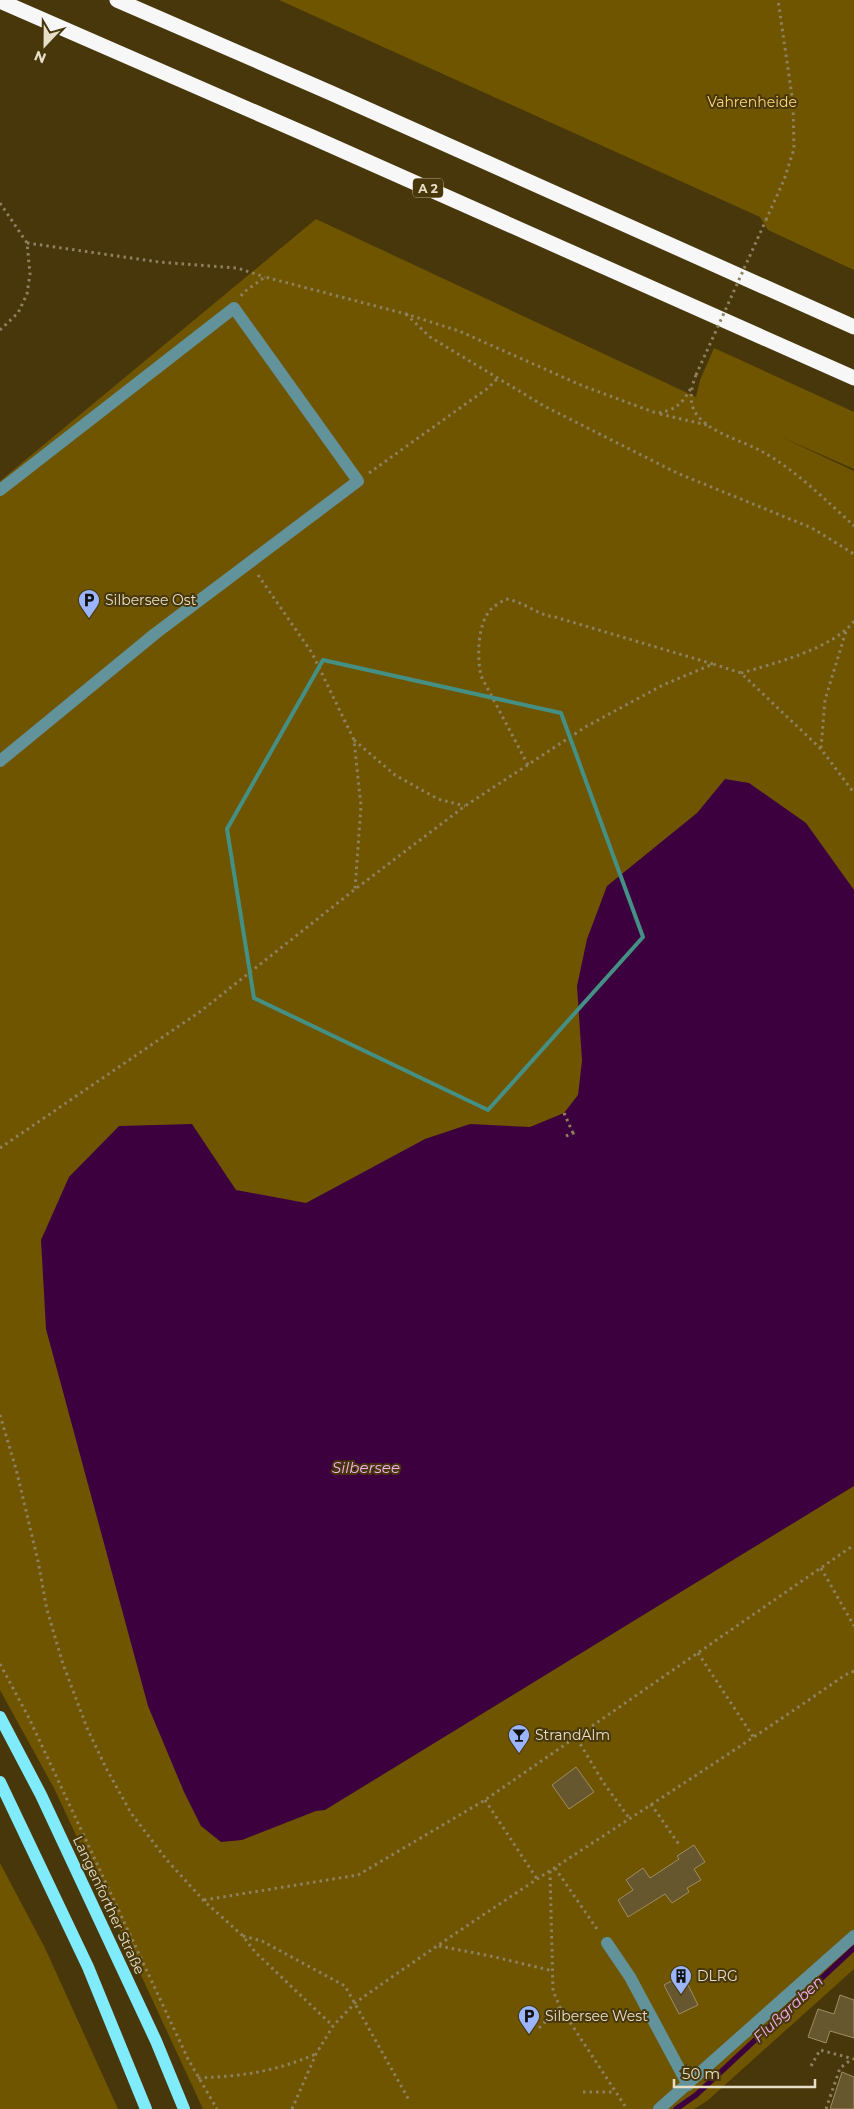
<svg xmlns="http://www.w3.org/2000/svg" width="854" height="2109" font-family="Montserrat,sans-serif">
<rect width="100%" height="100%" fill="#47370b"/>
<!-- green -->
<g fill="#6f5500">
<polygon points="279,0 854,0 854,270 768,230 760,217"/>
<polygon points="316,219 696,397 700,380 714,348 854,412 854,469 779,436 854,471 854,1969 707,2101 694,2109 203,2109 55,1790 0,1690 0,481"/>
<polygon points="0,1863 45,1948 118,2109 0,2109"/>
</g>
<!-- water -->
<polygon fill="#3d003e" points="725,779 749,783 806,823 854,890 854,1486 325,1810 316,1811 242,1840 221,1842 201,1826 184,1792 148,1706 46,1329 41,1240 69,1177 119,1126 192,1124 236,1190 306,1203 425,1139 470,1124 530,1127 564,1113 578,1095 582,1061 577,986 587,939 607,886 697,813"/>
<g fill="none" stroke-linecap="round" stroke-linejoin="round">
<!-- stream -->
<polyline stroke="#3d003e" stroke-width="5.5" points="676,2109 696,2095 854,1948"/>
</g>
<!-- building -->
<g fill="#67572e" stroke="#9f8d62">
<polygon points="576,1767 594,1792 569,1809 552,1785"/>
<polygon points="694,1845 705,1862 694,1869 701,1880 687,1888 689,1892 672,1903 665,1894 628,1917 618,1900 633,1890 626,1880 643,1868 650,1878 679,1859 677,1856"/>
<polygon points="683,1975 698,2005 679,2014 664,1985"/>
<polygon points="840,1995 854,2000 854,2038 830,2031 826,2043 808,2037 818,2009 834,2014"/>
<polygon points="842,2072 854,2077 854,2109 830,2109"/>
</g>
<g fill="none" stroke-linecap="round" stroke-linejoin="round">
<!-- path -->
<g stroke="#8e815f" stroke-width="3" stroke-dasharray="2.5 4" stroke-linecap="butt">
<polyline points="0,203 27,243 30,274 27,294 18,313 0,330"/>
<polyline points="766,220 784,180 794,149 793,103 778,0"/>
<polyline points="27,243 159,262 237,268 265,277"/>
<path d="M 241,296 L 244,292 L 265,277 L 406,314 L 459,331 L 583,386 L 656,413 C 675,411 682,404 691,388"/>
<polyline points="406,314 430,337 544,406 677,473 812,528 854,554"/>
<path d="M 696,375 C 691,387 688,404 697,415 C 712,434 741,440 761,451 C 793,468 827,501 854,526"/>
<polyline points="660,414 707,425"/>
<polyline points="369,473 488,388 498,378"/>
<polyline points="258,575 312,653 354,740 361,806 355,889"/>
<path d="M 741,673 C 773,664 834,648 854,621"/>
<polyline points="354,740 395,775 438,799 465,806"/>
<polyline points="821,748 825,700 846,631"/>
<path d="M 528,765 L 481,676 C 477,657 477,623 492,608 C 496,605 501,602 506,599 C 525,602 537,615 555,617 L 713,664"/>
<polyline points="564,1113 573,1133"/>
<polyline points="566,1136 578,1131"/>
<polyline points="0,1148 201,1011 354,890 465,806 587,726 663,685 713,664 741,673 821,749 854,793"/>
<polyline points="0,1415 16,1469 38,1561 47,1610 63,1664 87,1728 106,1768 131,1813 166,1859 204,1901 243,1936 255,1952 333,2026"/>
<polyline points="821,1568 854,1626"/>
<polyline points="698,1653 754,1738"/>
<polyline points="0,1664 29,1718 188,2059 217,2109"/>
<polyline points="576,1737 854,1545"/>
<polyline points="485,1800 537,1879"/>
<polyline points="651,1804 680,1846"/>
<polyline points="555,1868 599,1932"/>
<polyline points="550,1871 553,1991 560,2007 627,2109"/>
<polyline points="204,1900 358,1875 485,1800 576,1737 603,1782 629,1818"/>
<polyline points="243,1936 262,1941 345,1986 409,2100"/>
<polyline points="439,1946 495,1957 553,1971"/>
<polyline points="539,2028 560,2007"/>
<polyline points="811,2066 820,2050 854,2059"/>
<path d="M 198,2078 C 244,2076 273,2072 316,2054"/>
<polyline points="583,2092 615,2092"/>
<path d="M 292,2109 L 316,2054 L 333,2026 L 355,2003 C 515,1889 684,1787 845,1675 L 854,1671"/>
<polyline points="826,2109 840,2068 852,2059"/>
</g>
<!-- minor -->
<g stroke="#62929a" stroke-width="12">
<polyline points="0,490 234,308 358,481 156,633 0,761"/>
<polyline points="607,1943 630,1977 688,2085"/>
<polyline points="659,2109 854,1936"/>
</g>
<!-- major -->
<g stroke="#80ebfb" stroke-width="12">
<polyline points="0,1717 41,1795 156,2041 184,2109"/>
<polyline points="0,1782 88,1967 146,2109"/>
</g>
<!-- highway -->
<g stroke="#f7f7f7" stroke-width="15">
<polyline points="117,0 331,93 854,327"/>
<polyline points="0,1 312,137 854,378"/>
</g>
<!-- path-bridge -->
<polyline stroke="#8e815f" stroke-width="3" stroke-dasharray="2.5 4" stroke-linecap="butt" points="696,375 766,220"/>
</g>
<!-- marked area -->
<path fill="none" stroke="#459085" stroke-width="4" stroke-linejoin="round" d="M 323,660 L 561,713 L 643,937 L 488,1110 L 254,998 L 227,829 Z"/>
<!-- icons -->
<defs>
<g id="parking-pin" transform="scale(1.125)"><path d="M0 17L-7.5 6A9.5 9.5 0 1 1 7.5 6Z" fill="#9ab5fd" stroke="#47370b"/><path d="M-3.5-5.5H1a3.5 3.5 0 0 1 0 7H-1V5.5H-3.5ZM-1-3.4V-.6H.8a1.4 1.4 0 0 0 0-2.8Z" fill="#111"/></g>
<g id="bar-pin" transform="scale(1.125)"><path d="M0 17L-7.5 6A9.5 9.5 0 1 1 7.5 6Z" fill="#9ab5fd" stroke="#47370b"/><path d="M-6-5H6L.8 .8V4.5H3.5V6h-7V4.5H-.8V.8Z" fill="#111"/></g>
<g id="building-pin" transform="scale(1.125)"><path d="M0 17L-7.5 6A9.5 9.5 0 1 1 7.5 6Z" fill="#9ab5fd" stroke="#47370b"/><path d="M-4-6H4V6H1V3H-1V6H-4ZM-2.5-4.3h1.7v1.8h-1.7ZM.8-4.3h1.7v1.8H.8ZM-2.5-1h1.7V.8h-1.7ZM.8-1h1.7V.8H.8Z" fill="#111"/></g>
</defs>
<g fill-rule="evenodd">
<use href="#parking-pin" x="89" y="600"/>
<use href="#bar-pin" x="519" y="1735"/>
<use href="#building-pin" x="681" y="1976"/>
<use href="#parking-pin" x="529" y="2016"/>
</g>
<g text-anchor="middle" dominant-baseline="central" stroke-width="4" stroke-linejoin="round" paint-order="stroke">
<!-- shield labels -->
<rect fill="#47370b" stroke="#b8ad90" stroke-width="1" x="413" y="178.5" width="30" height="19" rx="4"/>
<g font-size="12" font-weight="bold" fill="#e8dfc9">
<text x="428" y="188">A 2</text>
</g>
<!-- park labels -->
<g font-size="14" fill="#fed97d" stroke="#47370b">
<text x="752" y="102">Vahrenheide</text>
</g>
<!-- poi labels -->
<g font-size="14" fill="#e8dfc9" stroke="#47370b" text-anchor="start">
<text x="105" y="600">Silbersee Ost</text>
<text x="535" y="1735">StrandAlm</text>
<text x="697" y="1976">DLRG</text>
<text x="545" y="2016">Silbersee West</text>
</g>
<!-- street labels -->
<g font-size="14" fill="#e8dfc9" stroke="#47370b">
<text transform="translate(109 1905) rotate(65)">Langenforther Straße</text>
</g>
<!-- water labels -->
<g font-size="15" font-style="italic" fill="#f7b0f4" stroke="#47370b">
<text x="366" y="1467">Silbersee</text>
<text transform="translate(788 2009) rotate(-43)">Flußgraben</text>
</g>
</g>
<!-- north arrow -->
<g transform="translate(45 45) rotate(202)" stroke="#47370b" stroke-width="4" paint-order="stroke">
<path d="M0-4L9 19L0 12L-9 19Z" fill="#e8dfc9"/>
<text y="-8" font-size="14" font-weight="bold" text-anchor="middle" fill="#e8dfc9">N</text>
</g>
<!-- scale -->
<path d="M674 2079v8h141v-8" fill="none" stroke="#e8dfc9" stroke-width="2.5"/>
<text x="682" y="2079" font-size="15" fill="#e8dfc9" stroke="#47370b" stroke-width="4" paint-order="stroke">50 m</text>
</svg>
